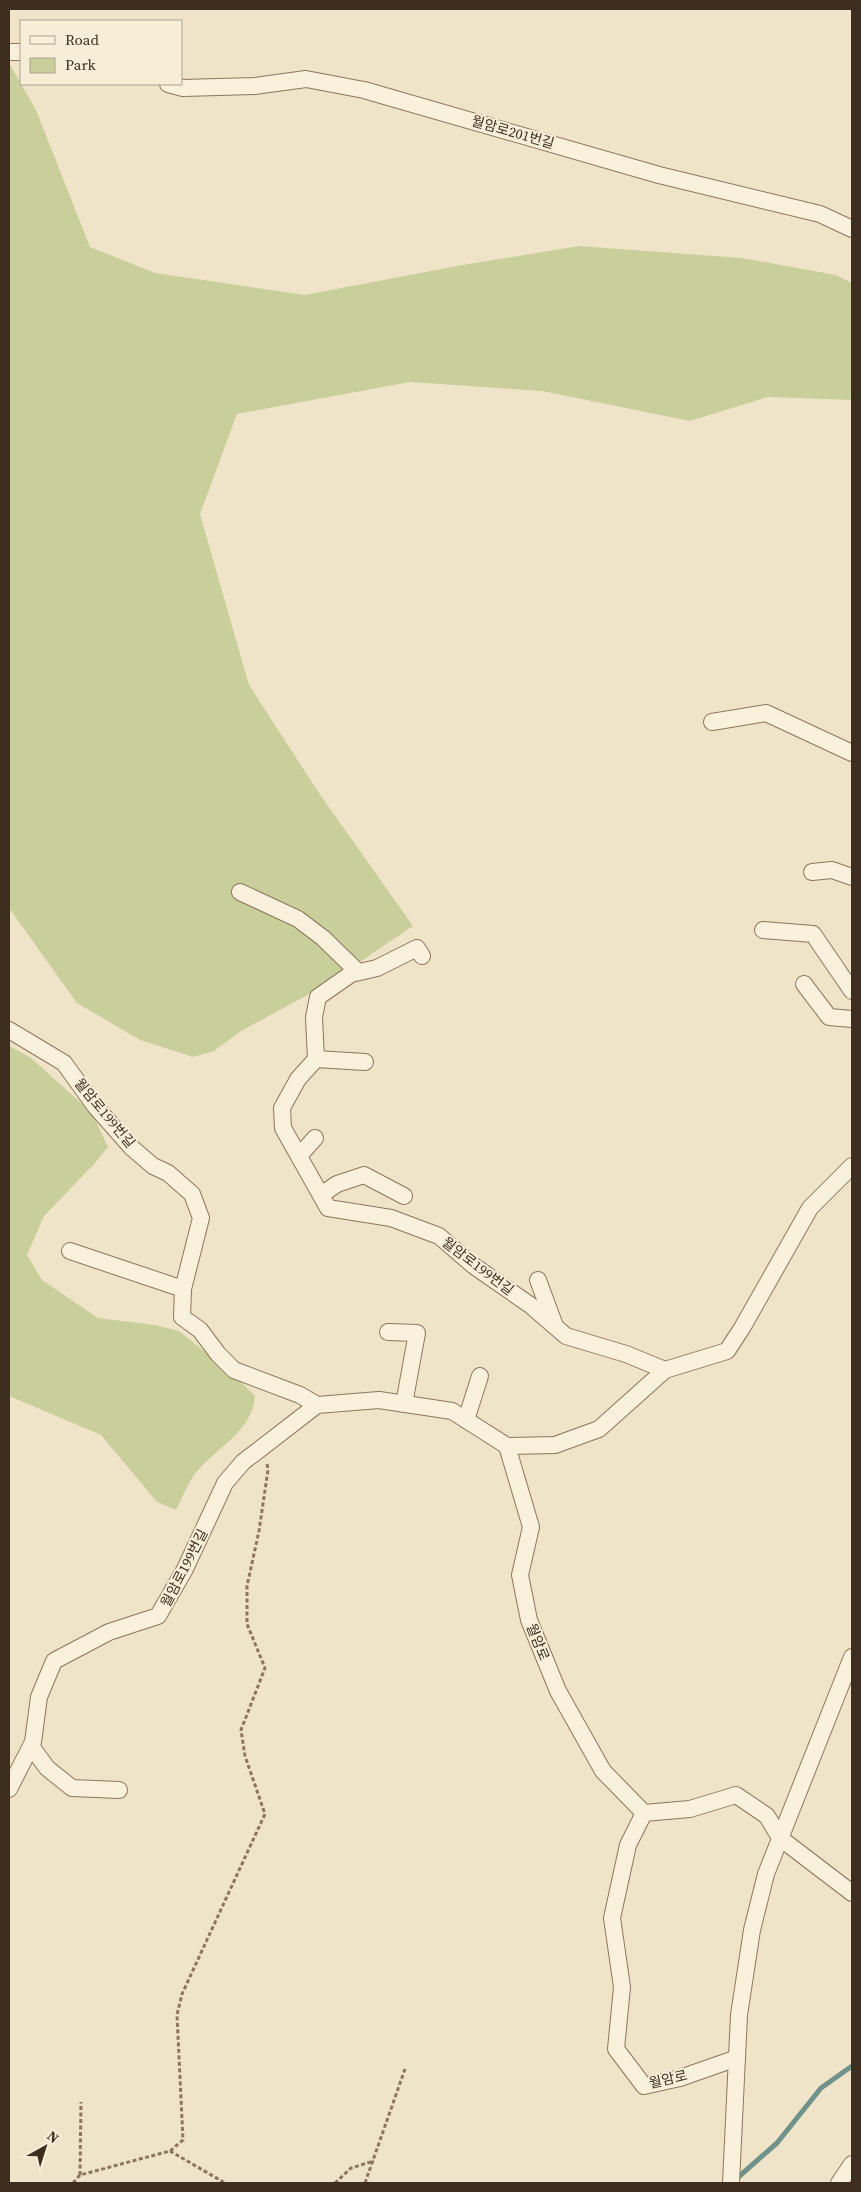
<svg xmlns="http://www.w3.org/2000/svg" width="861" height="2192" font-family="'Source Serif 4','Noto Sans KR',serif">
<rect width="100%" height="100%" fill="#f0e4c8"/>
<!-- green -->
<g fill="#c9cf9b">
<polygon points="9,63 36,110 90,247 155,273 305,295 457,266 579,246 742,258 836,275 852,283 852,400 768,397 690,421 542,391 410,382 237,414 200,514 249,685 319,793 413,926 324,986 241,1031 214,1051 193,1057 140,1040 77,1003 9,908"/>
<path d="M 9,1046 L 30,1057 L 92,1113 L 108,1147 L 95,1163 L 44,1216 L 27,1255 L 42,1280 L 98,1318 L 155,1325 L 179,1331 L 235,1376 L 255,1396 C 253,1433 211,1450 192,1478 C 186,1488 181,1500 176,1510 L 157,1502 L 101,1435 L 9,1396 Z"/>
</g>
<g fill="none" stroke-linecap="round" stroke-linejoin="round">
<!-- stream -->
<polyline stroke="#6f938a" stroke-width="5" points="735,2180 777,2143 821,2088 852,2066"/>
<!-- minor casing -->
<g stroke="#8d765c" stroke-width="18">
<g id="minor">
<polyline points="9,52 21,52"/>
<polyline points="168,84 183,88 254,86 306,79 364,90 659,175 820,214 852,229"/>
<polyline points="712,722 766,713 852,753"/>
<polyline points="812,872 832,870 852,877"/>
<polyline points="240,892 298,919 323,938 358,972"/>
<polyline points="763,930 813,934 852,991"/>
<polyline points="804,984 829,1017 852,1019"/>
<polyline points="9,1030 64,1063 95,1106 132,1148 153,1166 168,1173 192,1194 201,1218 183,1289"/>
<polyline points="316,1059 314,1017 318,997 351,974 377,968 417,948 422,956"/>
<polyline points="365,1062 316,1059 298,1079 282,1108 283,1128 328,1208 391,1218 439,1236 474,1266 530,1305 566,1336 626,1354 665,1370"/>
<polyline points="299,1156 315,1138"/>
<polyline points="321,1195 337,1184 364,1175 404,1196"/>
<polyline points="70,1251 183,1289 182,1317 200,1330 218,1354 234,1370 300,1395 317,1405"/>
<polyline points="538,1280 555,1326"/>
<polyline points="388,1332 417,1333 404,1404"/>
<polyline points="466,1420 480,1376"/>
<polyline points="507,1446 531,1527 520,1575 529,1620 558,1691 603,1771 644,1813"/>
<polyline points="31,1746 47,1768 72,1788 119,1790"/>
<polyline points="9,1789 33,1742 39,1697 54,1661 109,1632 158,1616 185,1569 225,1483 243,1462 317,1405 379,1400 452,1411 507,1446 555,1445 599,1429 665,1370 727,1351 742,1328 810,1208 852,1166"/>
<polyline points="737,2058 680,2078 644,2086 616,2049 622,1987 612,1918 628,1845 644,1813 690,1809 736,1795 767,1816 780,1838 852,1893"/>
<polyline points="731,2183 739,2015 752,1930 766,1874 852,1657"/>
<polyline points="839,2183 852,2164"/>
</g>
</g>
<!-- path -->
<g stroke="#8d765c" stroke-width="3" stroke-dasharray="4 2.5" stroke-linecap="butt">
<polyline points="170,2151 225,2183"/>
<polyline points="80,2175 81,2102"/>
<polyline points="73,2183 80,2175 170,2151 183,2140 177,2015 182,1994 265,1814 245,1756 241,1730 265,1668 247,1624 247,1586 259,1531 268,1470 267,1463"/>
<polyline points="335,2183 351,2168 374,2161"/>
<polyline points="365,2183 405,2069"/>
</g>
<!-- minor -->
<use href="#minor" stroke="#faf1dc" stroke-width="16"/>
</g>
<g text-anchor="middle" dominant-baseline="central" stroke-width="4" stroke-linejoin="round" paint-order="stroke">
<!-- street labels -->
<g font-size="14" fill="#3d2e20" stroke="#f7eed8">
<text transform="translate(513 132) rotate(16)">월암로201번길</text>
<text transform="translate(105 1113) rotate(50)">월암로199번길</text>
<text transform="translate(478 1266) rotate(37)">월암로199번길</text>
<text transform="translate(184 1568) rotate(-63)">월암로199번길</text>
<text transform="translate(538 1642) rotate(68)">월암로</text>
<text transform="translate(668 2079) rotate(-13)">월암로</text>
</g>
</g>
<!-- border -->
<rect width="861" height="2192" fill="none" stroke="#3d2e20" stroke-width="20"/>
<!-- legend -->
<rect x="20" y="20" width="162" height="65" fill="#f7eed8" stroke="#ada18e"/>
<rect x="30" y="36" width="25" height="8" fill="#faf1dc" stroke="#ada18e"/>
<text x="65" y="45" font-size="15" fill="#3d2e20">Road</text>
<rect x="30" y="58" width="25" height="15" fill="#c9cf9b" stroke="#ada18e"/>
<text x="65" y="70" font-size="15" fill="#3d2e20">Park</text>
<!-- north arrow -->
<g transform="translate(45 2147) rotate(39)" stroke="#f7eed8" stroke-width="4" paint-order="stroke">
<path d="M0-4L9 19L0 12L-9 19Z" fill="#3d2e20"/>
<text y="-8" font-size="14" font-weight="bold" text-anchor="middle" fill="#3d2e20">N</text>
</g>
</svg>
